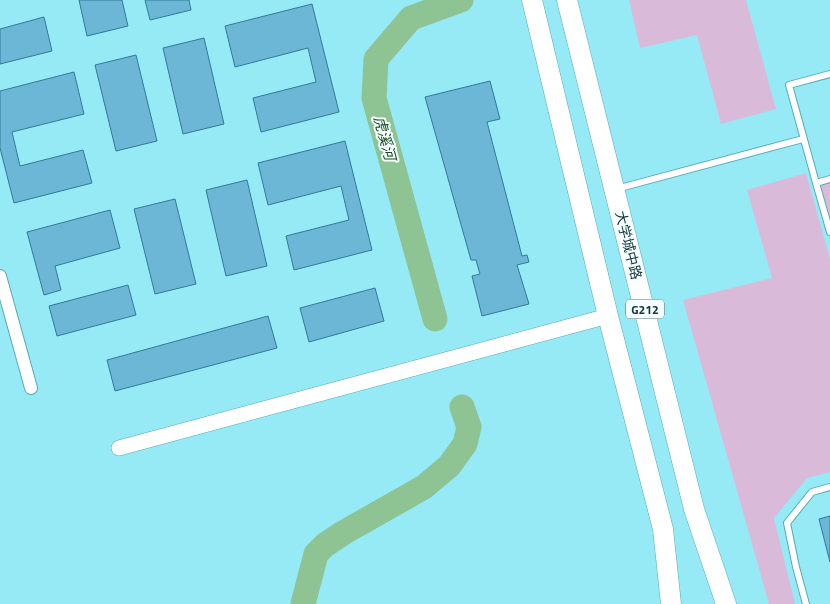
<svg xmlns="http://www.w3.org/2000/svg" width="830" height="604" font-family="'Titillium Web','Noto Sans SC',sans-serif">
<rect width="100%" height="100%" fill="#96eaf6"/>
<!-- green -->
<g fill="#dabad9">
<polygon points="629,0 746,0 776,109 721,124 697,35 640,48"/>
<polygon points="806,173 830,259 830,472 807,478 774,518 795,604 769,604 683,300 772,278 747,190"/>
<polygon points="830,179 830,232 816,183"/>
</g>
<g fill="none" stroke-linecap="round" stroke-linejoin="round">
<!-- river -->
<g stroke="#8ec393" stroke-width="25">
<polyline points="435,319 374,98 376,59 411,18 461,0"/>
<polyline points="303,604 316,554 325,545 343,533 424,487 449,466 465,444 469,427 462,407"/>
</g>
</g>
<!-- building -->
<g fill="#6cb6d6" stroke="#327a97">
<polygon points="79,0 122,0 128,26 87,36"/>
<polygon points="145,0 189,0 191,10 150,20"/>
<polygon points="312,4 339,112 261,132 253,98 316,82 308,48 235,67 225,26"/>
<polygon points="44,17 52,51 0,64 0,29"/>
<polygon points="204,38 224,124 183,134 163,48"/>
<polygon points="136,55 157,141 116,151 95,65"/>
<polygon points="74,72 84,114 12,132 20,166 83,150 92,183 14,203 0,148 0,91"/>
<polygon points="490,81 500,119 487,122 522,256 527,255 529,262 517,265 529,304 482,316 472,276 480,274 476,260 471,260 425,97"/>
<polygon points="345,141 372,250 294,270 286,236 349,220 341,186 268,205 258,163"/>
<polygon points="247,180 267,266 226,276 206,190"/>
<polygon points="175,199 196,284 155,294 134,209"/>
<polygon points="110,210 120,248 55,266 61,290 44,295 27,232"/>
<polygon points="128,285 136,315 57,336 49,306"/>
<polygon points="375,288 384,321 309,342 300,308"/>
<polygon points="268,316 277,348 115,391 107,360"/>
<polygon points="830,516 830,562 819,519"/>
</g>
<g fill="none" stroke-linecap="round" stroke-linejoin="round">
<!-- service casing -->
<g stroke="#56aab6" stroke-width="8">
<g id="service">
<polyline points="830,74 789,85 816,183 830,179"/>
<polyline points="816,183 830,232"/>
<polyline points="616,189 803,139"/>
<polyline points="806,604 796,567 787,523 812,492 830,487"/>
</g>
</g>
<!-- minor casing -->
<g stroke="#56aab6" stroke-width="14">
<polyline id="minor" points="0,276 31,388"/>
</g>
<!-- tertiary casing -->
<g stroke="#56aab6" stroke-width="16">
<polyline id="tertiary" points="119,448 608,316"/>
</g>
<!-- trunk casing -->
<g stroke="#56aab6" stroke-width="21">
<g id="trunk">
<polyline points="532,0 608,316 663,529 671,604"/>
<polyline points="567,0 694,509 726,604"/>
</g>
</g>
<!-- service -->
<use href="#service" stroke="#fff" stroke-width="6"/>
<!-- minor -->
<use href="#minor" stroke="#fff" stroke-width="12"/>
<!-- tertiary -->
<use href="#tertiary" stroke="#fff" stroke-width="15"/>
<!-- trunk -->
<use href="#trunk" stroke="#fff" stroke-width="20"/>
</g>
<g text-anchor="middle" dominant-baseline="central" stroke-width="4" stroke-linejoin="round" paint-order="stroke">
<!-- shield labels -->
<rect fill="#f5fdfe" stroke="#557175" stroke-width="1" x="626" y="299.5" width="38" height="19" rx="4"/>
<g font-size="12" font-weight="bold" fill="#11353a">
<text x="645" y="309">G212</text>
</g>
<!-- street labels -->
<g font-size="14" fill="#11353a" stroke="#f5fdfe">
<text transform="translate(629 245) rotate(76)">大学城中路</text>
</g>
<!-- water labels -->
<g font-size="15" font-style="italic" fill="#174f23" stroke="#f5fdfe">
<text transform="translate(385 138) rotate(75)">虎溪河</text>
</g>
</g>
</svg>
